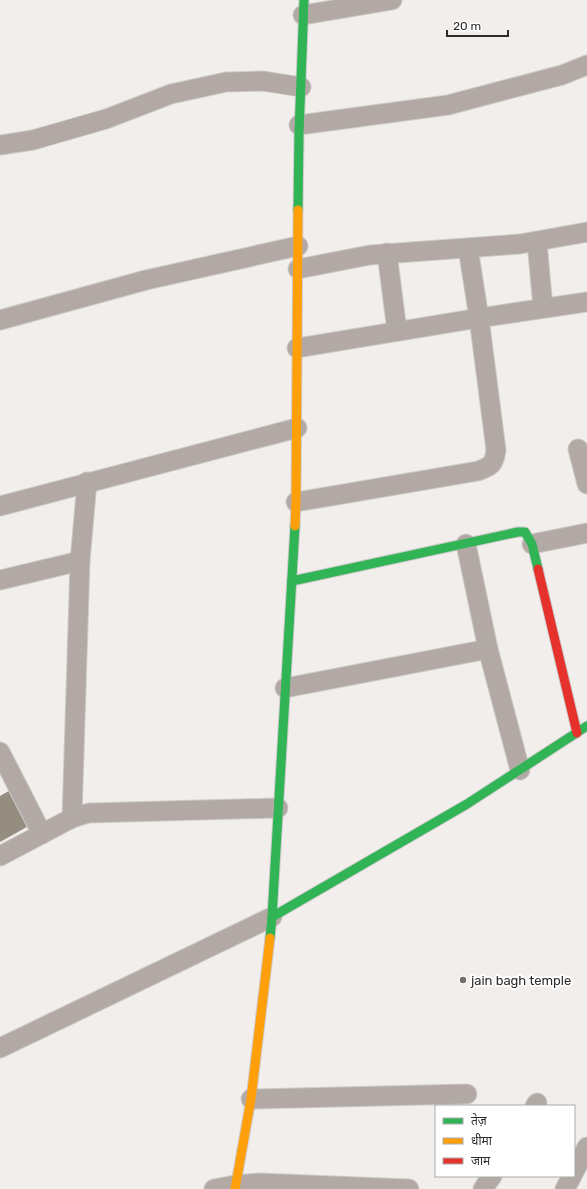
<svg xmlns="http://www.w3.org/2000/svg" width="587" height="1189" font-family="Rubik,'Noto Sans Devanagari',sans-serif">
<rect width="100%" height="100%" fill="#f1eeec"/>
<!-- building -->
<polygon fill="#968d81" points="14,788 34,823 0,842 0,796"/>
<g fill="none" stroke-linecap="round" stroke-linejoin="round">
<!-- street casing -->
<g stroke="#cdcbca" stroke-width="21">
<g id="street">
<polyline points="303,15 392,0"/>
<polyline points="299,125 448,105 562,75 587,65"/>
<polyline points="0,145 33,140 106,119 171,94 226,82 263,81 301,87"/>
<polyline points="537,242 543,308"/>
<polyline points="387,253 397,331"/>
<polyline points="298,269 370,255 520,244 587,232"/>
<polyline points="0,320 146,280 298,246"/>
<polyline points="297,348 479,318 587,302"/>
<polyline points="578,449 587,484"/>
<path d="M 296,502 L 478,471 C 491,466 494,465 496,450 L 479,318 L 468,248"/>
<polyline points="0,506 297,428"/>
<polyline points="466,544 488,649 520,770"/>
<polyline points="532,544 587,533"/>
<polyline points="0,580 80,561"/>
<polyline points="285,688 488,649"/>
<polyline points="0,752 42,834"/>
<polyline points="72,818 80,561 87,482"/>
<polyline points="0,856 72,818 89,813 278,808"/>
<polyline points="0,1048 272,917"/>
<polyline points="251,1099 467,1094"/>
<polyline points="535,1106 537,1103"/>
<polyline points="574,1172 587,1147"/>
<polyline points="214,1189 235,1185 259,1183 409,1189"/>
<polyline points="483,1189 492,1176"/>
<polyline points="565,1189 572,1176"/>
</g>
</g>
<!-- fast casing -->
<g stroke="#cdcbca" stroke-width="11">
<g id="fast">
<polyline points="298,210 299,133 304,0"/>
<polyline points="292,581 518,532 525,532 532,544 538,569"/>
<polyline points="272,917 467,804 587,726"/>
<polyline points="270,938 272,917 295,526"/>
</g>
</g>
<!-- slow casing -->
<g stroke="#cdcbca" stroke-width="11">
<g id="slow">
<polyline points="295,526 296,502 298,210"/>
<polyline points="235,1189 251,1099 270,938"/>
</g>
</g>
<!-- jam casing -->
<g stroke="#cdcbca" stroke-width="11">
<polyline id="jam" points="538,569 577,733"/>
</g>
<!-- street -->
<use href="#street" stroke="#b2a9a5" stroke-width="19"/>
<!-- fast -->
<use href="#fast" stroke="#30b455" stroke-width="9"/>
<!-- slow -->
<use href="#slow" stroke="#ff9f0a" stroke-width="9"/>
<!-- jam -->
<use href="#jam" stroke="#e5322d" stroke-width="9"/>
</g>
<!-- markers -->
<circle fill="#726f6d" stroke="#fff" stroke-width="1.5" cx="463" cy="980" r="4"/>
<g text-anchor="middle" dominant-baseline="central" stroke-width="4" stroke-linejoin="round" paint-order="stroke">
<!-- poi labels -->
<g font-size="13" fill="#2d2b29" stroke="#fff" text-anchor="start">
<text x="471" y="980">jain bagh temple</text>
</g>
</g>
<!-- legend -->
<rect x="435" y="1105" width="140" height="72" fill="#ffffff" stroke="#abaaa9"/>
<rect x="443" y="1118" width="20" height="6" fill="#30b455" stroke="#abaaa9"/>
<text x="471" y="1125" font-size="12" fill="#2d2b29">तेज़</text>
<rect x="443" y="1138" width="20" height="6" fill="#ff9f0a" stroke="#abaaa9"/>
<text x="471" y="1145" font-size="12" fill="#2d2b29">धीमा</text>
<rect x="443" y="1158" width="20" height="6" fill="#e5322d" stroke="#abaaa9"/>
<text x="471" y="1165" font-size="12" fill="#2d2b29">जाम</text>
<!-- scale -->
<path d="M447 30v6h61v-6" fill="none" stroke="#2d2b29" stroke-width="2"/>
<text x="453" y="30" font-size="12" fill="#2d2b29" stroke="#ffffff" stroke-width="3" paint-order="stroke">20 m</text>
</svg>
